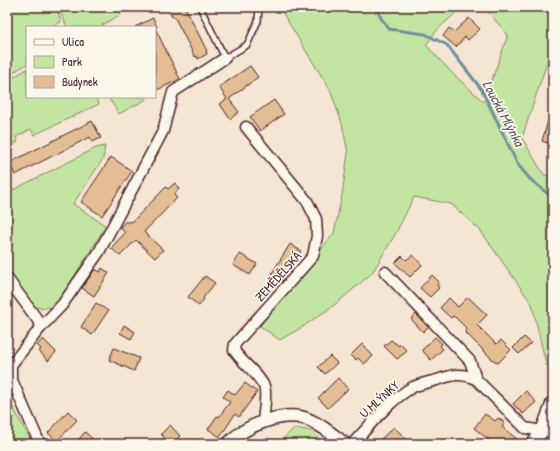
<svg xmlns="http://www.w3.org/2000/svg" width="560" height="451" font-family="'Patrick Hand',sans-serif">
<rect width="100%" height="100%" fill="#f4e6d2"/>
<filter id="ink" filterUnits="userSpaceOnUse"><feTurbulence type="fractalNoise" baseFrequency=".025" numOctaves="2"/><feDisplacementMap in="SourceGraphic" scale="8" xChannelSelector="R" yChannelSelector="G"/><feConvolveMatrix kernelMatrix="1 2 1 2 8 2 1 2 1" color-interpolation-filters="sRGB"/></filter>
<g filter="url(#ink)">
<!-- green -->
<g fill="#c2e6a1" stroke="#868266">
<polygon points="7,7 57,7 61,22 50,27 27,27 27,64 7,76"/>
<polygon points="58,7 120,7 121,14 101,26 101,27 67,27"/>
<polygon points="279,7 462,7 437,30 426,45 452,73 484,102 508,35 484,7 553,7 553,44 522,138 544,175 553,176 553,369 546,365 532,304 480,230 451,204 414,197 396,233 372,273 337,303 304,326 280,340 260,326 334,233 342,195 348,153 342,123 330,90"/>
<polygon points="27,69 27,97 95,97 99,104 34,135 31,129 16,137 18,142 7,148 7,81"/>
<polygon points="108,97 146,97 147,99 119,114"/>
<polygon points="105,146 103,159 73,204 106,226 58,302 52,308 33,307 7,270 7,193 96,148"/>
<polygon points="7,399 9,400 33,444 7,444"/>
<polygon points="294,428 312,431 318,438 327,444 278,444"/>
</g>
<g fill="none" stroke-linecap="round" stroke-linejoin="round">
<!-- stream -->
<polyline stroke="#728e9f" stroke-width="3" points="376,7 381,18 389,29 425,34 447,45 482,90 518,165 530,179 553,198"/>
</g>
<!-- building -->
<g fill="#e3be94" stroke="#4a1f2b">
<polygon points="167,7 185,7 207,51 206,51 207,54 198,59 197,56 195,57 174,16 172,17"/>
<polygon points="153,18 157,27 135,27"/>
<polygon points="469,18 480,29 468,40 465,37 456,47 443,36 449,28 454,32"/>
<polygon points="155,28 180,79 155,91"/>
<polygon points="250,66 258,77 229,99 239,112 230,119 220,104 227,99 219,87"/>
<polygon points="274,100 284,114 260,131 250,117"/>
<polygon points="551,111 553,111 553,145 542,141"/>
<polygon points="92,121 101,138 92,142 90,137 15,175 9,163"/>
<polygon points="111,157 132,171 102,216 81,202"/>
<polygon points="175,183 179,189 174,195 177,198 144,232 163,250 155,258 136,240 120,256 111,248 125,233 120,227 126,221 128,223 131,221 132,222 166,187 168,189"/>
<polygon points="290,244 301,251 282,281 271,275"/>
<polygon points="240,254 257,264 250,275 233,265"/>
<polygon points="413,255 422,265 410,277 395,263 402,256 406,260"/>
<polygon points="102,268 109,273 94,296 82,288 95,269 100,272"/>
<polygon points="432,275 439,282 437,285 439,288 430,297 420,288"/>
<polygon points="205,276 215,283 203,298 204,299 199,306 188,297"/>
<polygon points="468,297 487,315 477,325 495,343 497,344 501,340 511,350 498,363 492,359 465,332 467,329 456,318 453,316 451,318 440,308 449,298 458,307"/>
<polygon points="96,303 108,311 92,335 81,327"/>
<polygon points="416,314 428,327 423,332 411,319"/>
<polygon points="124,325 135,332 131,339 120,333"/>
<polygon points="435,337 442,344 440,346 443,349 431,360 422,350"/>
<polygon points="524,337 531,343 519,354 513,348"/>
<polygon points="43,339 56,352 48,361 39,351 41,349 37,345"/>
<polygon points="391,340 399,346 400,344 407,351 397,359 384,346"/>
<polygon points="362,344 373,356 364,364 358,358 356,360 351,355"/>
<polygon points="114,348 139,358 134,371 109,360"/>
<polygon points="330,356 337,363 325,374 318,367"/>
<polygon points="338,378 348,389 328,408 318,398"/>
<polygon points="245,383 257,392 239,417 235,414 220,437 208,429 217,416 219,417 230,402 223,397 228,390 235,395"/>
<polygon points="526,391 536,402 523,414 513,404"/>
<polygon points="68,411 77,420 57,441 48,433"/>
<polygon points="485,414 495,421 498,418 505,423 502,427 523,444 494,444 474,428"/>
<polygon points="170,425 180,436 177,439 183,444 170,444 161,434"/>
<polygon points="394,427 411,444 385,444 381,439"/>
<polygon points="85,432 98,444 75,444"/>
</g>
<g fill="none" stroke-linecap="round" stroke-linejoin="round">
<!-- service casing -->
<g stroke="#4a1f2b" stroke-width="8">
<polyline id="service" points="200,7 225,58 247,45 258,21 259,7"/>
</g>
<!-- minor casing -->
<g stroke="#4a1f2b" stroke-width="13">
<g id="minor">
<path d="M 246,127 L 307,201 L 316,219 L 317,236 L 313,256 L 235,344 L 234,350 C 242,363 257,372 264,386 C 267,393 264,412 263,421"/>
<polyline points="385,272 470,361 476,379"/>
<polyline points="7,278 42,326"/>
<polyline points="40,444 11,378 11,365 42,326 62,305 99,252 163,131 173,92 225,58"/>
<path d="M 352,444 C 371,425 389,400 413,387 C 420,384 429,382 437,380 C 451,375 462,372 476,379 L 525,428 L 542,431 L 553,430"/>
</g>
</g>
<!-- tertiary casing -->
<g stroke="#4a1f2b" stroke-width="15">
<g id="tertiary">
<path d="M 228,444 C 244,426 283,410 307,419 C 321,424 333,435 345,444"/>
<polyline points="533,444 542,431 553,402"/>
</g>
</g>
<!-- service -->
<use href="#service" stroke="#fbf7ec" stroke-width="5"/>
<!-- minor -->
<use href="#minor" stroke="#fbf7ec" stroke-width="10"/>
<!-- tertiary -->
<use href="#tertiary" stroke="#fbf7ec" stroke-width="12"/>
</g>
</g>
<g text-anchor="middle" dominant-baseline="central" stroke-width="3.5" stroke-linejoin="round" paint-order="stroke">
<!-- street labels -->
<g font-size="13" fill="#4a1f2b" stroke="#fbf7ec">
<text transform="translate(278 276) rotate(-48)">ZEMĚDĚLSKÁ</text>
<text transform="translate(379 399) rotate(-42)">U MLÝNKY</text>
</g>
<!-- water labels -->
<g font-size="14" font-style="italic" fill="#5e5665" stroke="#fbf7ec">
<text transform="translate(504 113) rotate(62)">Loucká Mlýnka</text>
</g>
</g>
<!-- margin -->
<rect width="560" height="451" fill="none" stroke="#fbf7ec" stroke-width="24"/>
<rect x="12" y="12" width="536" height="427" fill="none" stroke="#4a1f2b" stroke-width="1.5" filter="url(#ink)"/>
<!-- legend -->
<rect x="26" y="26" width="130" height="72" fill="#fbf7ec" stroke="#b4a19f"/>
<rect x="34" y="39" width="20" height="6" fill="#fbf7ec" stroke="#b4a19f"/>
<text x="62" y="46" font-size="12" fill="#4a1f2b">Ulica</text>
<rect x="34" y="56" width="20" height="12" fill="#c2e6a1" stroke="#b4a19f"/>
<text x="62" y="66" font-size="12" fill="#4a1f2b">Park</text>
<rect x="34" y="76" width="20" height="12" fill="#e3be94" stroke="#b4a19f"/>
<text x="62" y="86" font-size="12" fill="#4a1f2b">Budynek</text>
</svg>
